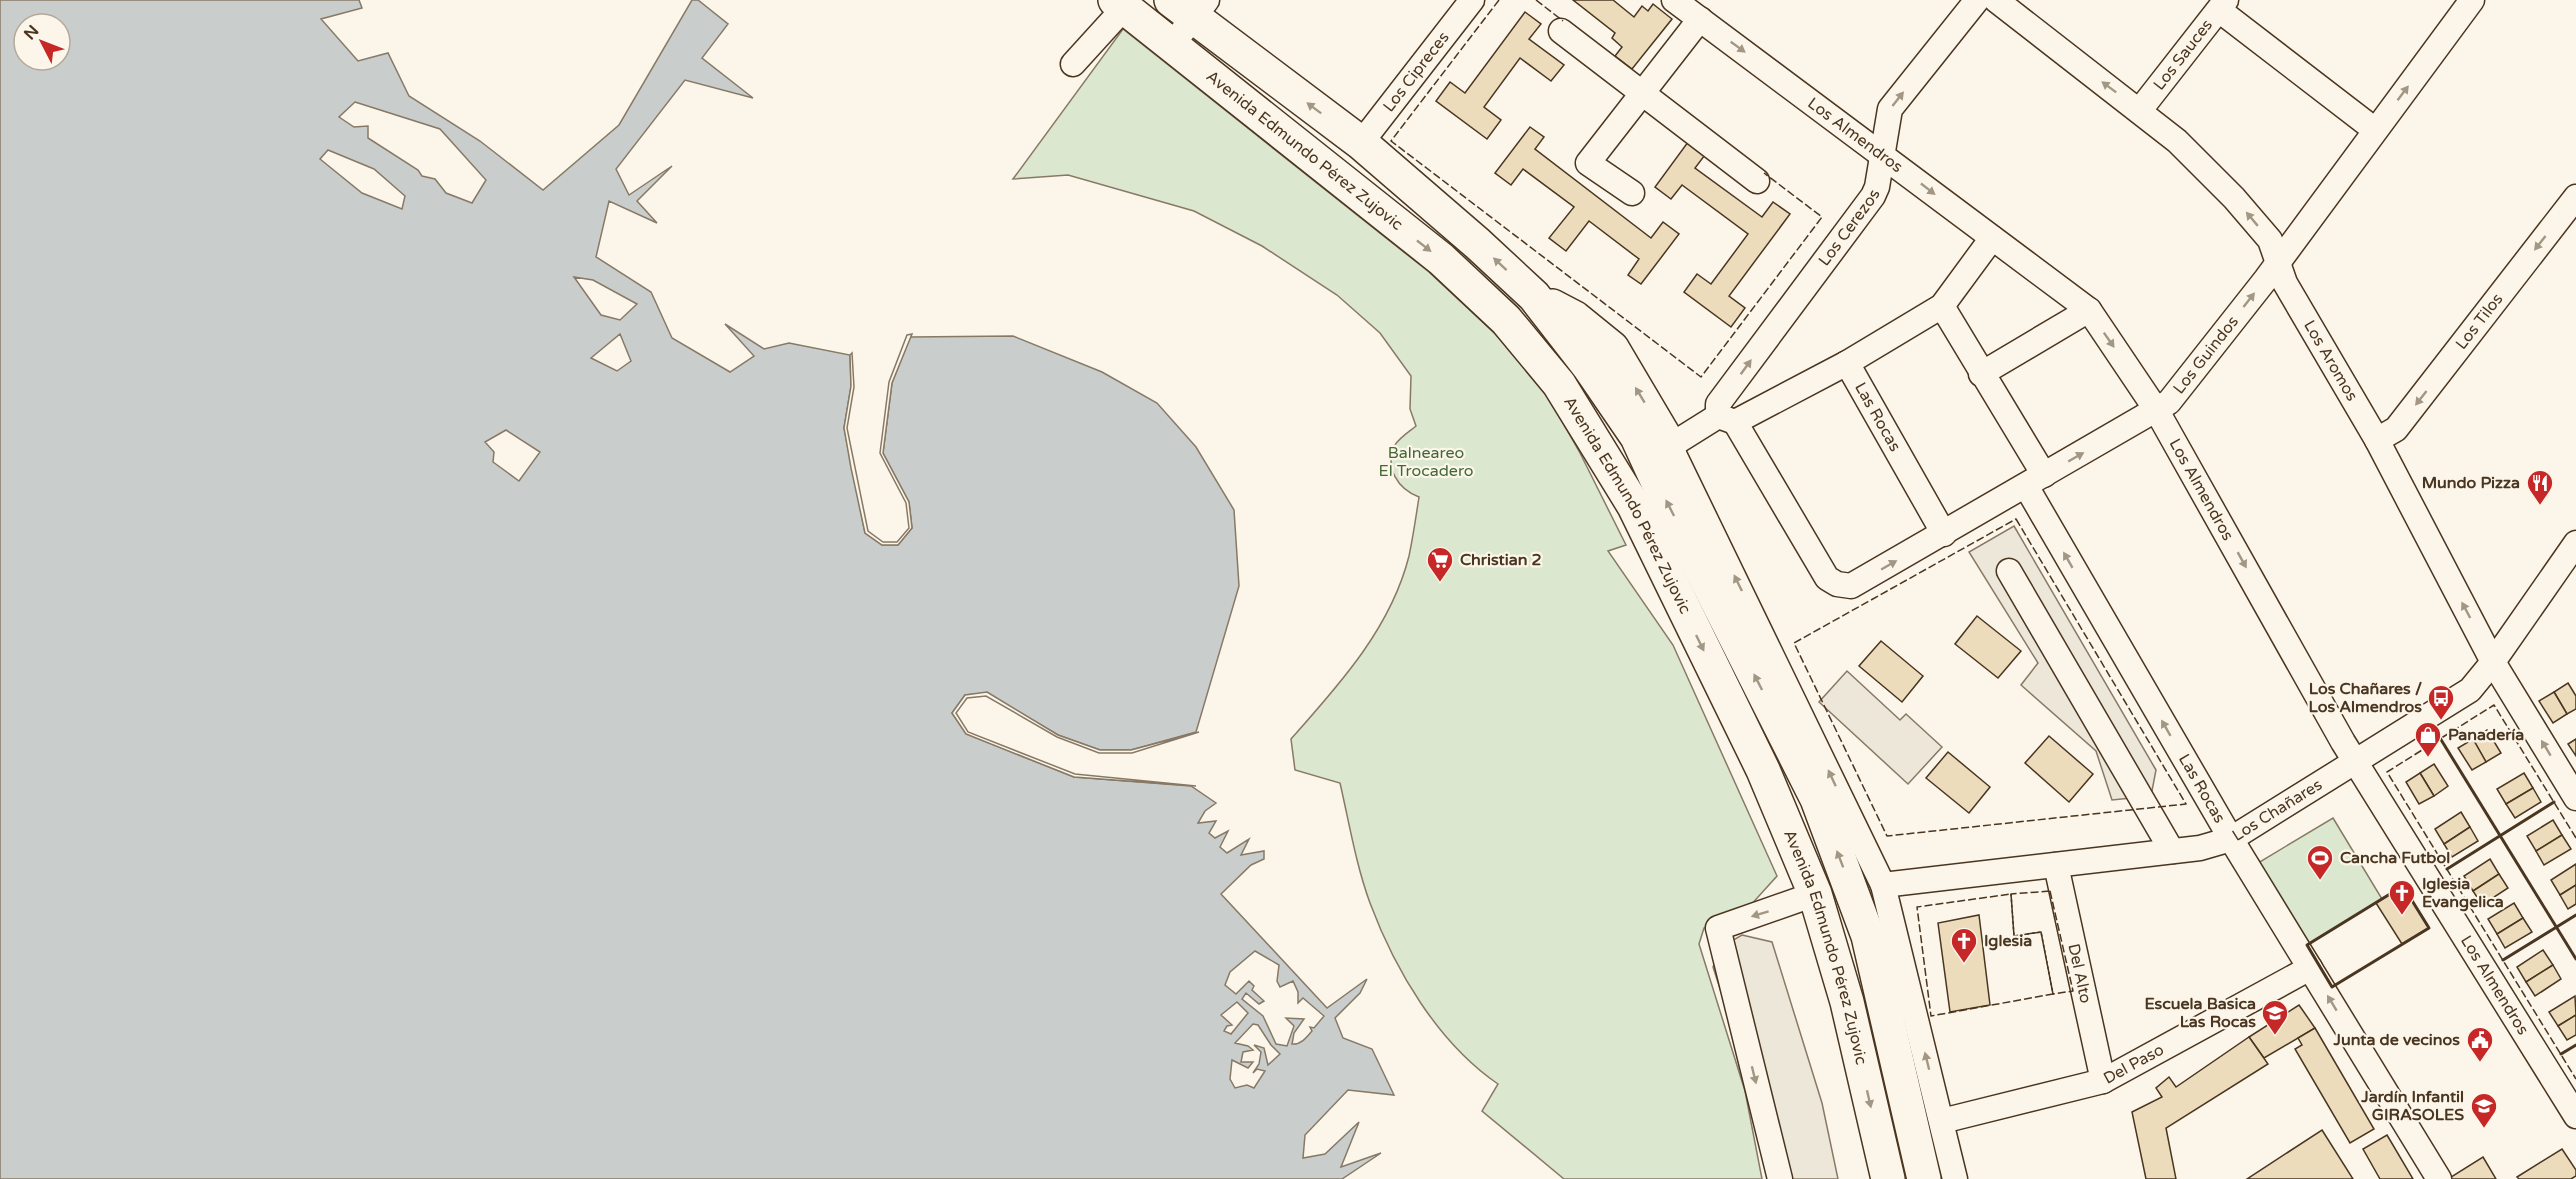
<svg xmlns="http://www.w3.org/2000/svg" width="2576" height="1179" font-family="'Varela Round',sans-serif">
<rect width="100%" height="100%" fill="#fbf6e9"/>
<!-- green -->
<g fill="#dce7d0" stroke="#887966" stroke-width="1.5">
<path d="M 1123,29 L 1429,272 L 1504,342 L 1546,393 L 1580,453 L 1626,545 L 1608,551 L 1673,645 L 1777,876 L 1749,907 L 1704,928 L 1699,944 L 1745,1091 L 1762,1179 L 1564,1179 L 1482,1111 L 1498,1084 C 1438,1043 1395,970 1370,903 C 1356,865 1349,822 1340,783 L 1295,770 L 1291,739 C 1339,685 1391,628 1409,556 C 1413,537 1416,517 1419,497 C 1398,489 1384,468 1395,445 C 1399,438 1410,431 1416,426 L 1410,409 L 1411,376 L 1380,333 L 1337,295 L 1262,246 L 1194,211 L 1068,175 L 1013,179 Z"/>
<polygon points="2333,818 2382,899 2307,945 2258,863"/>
</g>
<!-- parking -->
<g fill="#ede7d9" stroke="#887966" stroke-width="1.5">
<polygon points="2014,526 2156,770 2151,796 2112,800 2096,751 2021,685 2038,663 1969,552"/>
<polygon points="1847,671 1900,720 1906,714 1942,747 1908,784 1819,702"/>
<polygon points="1742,935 1772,942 1822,1103 1838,1179 1772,1179 1755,1097 1713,967 1721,947"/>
</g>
<!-- water -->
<path fill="#c9cecd" stroke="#887966" stroke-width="1.5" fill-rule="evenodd" d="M 0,0 L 359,0 L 362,8 L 321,19 L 358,61 L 388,53 L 409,96 L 480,141 L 543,190 L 619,125 L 692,0 L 698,0 L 728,24 L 702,58 L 753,98 L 685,80 L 616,169 L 629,195 L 672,166 L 637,201 L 657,223 L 609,201 L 596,257 L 651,292 L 672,338 L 730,372 L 754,356 L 725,324 L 764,349 L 789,343 L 850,355 L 851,386 L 844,428 L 865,533 L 882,545 L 898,545 L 912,528 L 909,502 L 883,453 L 892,383 L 910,337 L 1013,336 L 1102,372 L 1157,403 L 1196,447 L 1234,510 L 1239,586 L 1196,732 L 1131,750 L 1100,750 L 1058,735 L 987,693 L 965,695 L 952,713 L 966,734 L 1074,777 L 1191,786 L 1216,803 L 1205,811 L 1198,823 L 1216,821 L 1209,833 L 1215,838 L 1228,831 L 1220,847 L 1227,853 L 1249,839 L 1241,855 L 1264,851 L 1264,859 L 1251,865 L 1221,894 L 1327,1008 L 1367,979 L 1360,993 L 1335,1018 L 1343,1038 L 1372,1049 L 1394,1095 L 1348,1090 L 1305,1135 L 1303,1158 L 1325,1154 L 1359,1122 L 1341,1167 L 1381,1153 L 1342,1179 L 0,1179 ZM 24,24 L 60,24 L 60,60 L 24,60 ZM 355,102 L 440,129 L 486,180 L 472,203 L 446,193 L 435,179 L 422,176 L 418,170 L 368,138 L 368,126 L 354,127 L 339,117 ZM 328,150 L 374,169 L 405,196 L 402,209 L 362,193 L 320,159 ZM 574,277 L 593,280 L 637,304 L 620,320 L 601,315 ZM 620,334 L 631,361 L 617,371 L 591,358 ZM 506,430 L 540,452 L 519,481 L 493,462 L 494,452 L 485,442 ZM 1255,951 L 1279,965 L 1277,981 L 1280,987 L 1293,981 L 1298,992 L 1298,1003 L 1303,998 L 1324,1016 L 1314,1028 L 1310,1027 L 1312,1031 C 1307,1037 1301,1045 1292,1044 L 1294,1033 L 1304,1019 L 1286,1018 L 1294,1026 L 1287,1046 L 1276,1044 L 1263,1016 L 1242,999 L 1246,993 L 1259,1004 L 1264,1001 L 1252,990 L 1254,986 L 1249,981 L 1236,994 L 1225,985 L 1230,972 ZM 1237,1002 L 1248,1013 L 1231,1034 L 1224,1031 L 1227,1026 L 1232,1025 L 1221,1015 ZM 1253,1024 L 1258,1025 L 1271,1045 L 1280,1054 L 1268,1065 L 1264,1048 L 1254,1045 L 1261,1052 L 1259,1064 L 1253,1073 L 1257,1069 L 1265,1071 L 1254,1088 L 1247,1085 L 1235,1088 L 1230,1079 L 1232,1060 L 1248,1068 L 1253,1062 L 1241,1062 L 1243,1052 L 1253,1050 L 1248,1046 L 1235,1043 Z"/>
<!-- pier -->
<g fill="#fbf6e9" stroke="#887966" stroke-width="1.5">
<polygon points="912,334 892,383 883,453 909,502 912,528 898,545 882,545 865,533 851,468 844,428 851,386 850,355 852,353 854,387 847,428 868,531 883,542 897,542 909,528 906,503 880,453 889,382 907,335"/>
<polygon points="987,692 1058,735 1100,750 1131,750 1199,732 1132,753 1099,753 1057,737 986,696 967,698 956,713 968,732 1075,774 1196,786 1074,777 966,734 952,713 965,695"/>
</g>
<!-- building -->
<g fill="#ecdcbc" stroke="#4a3520" stroke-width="1.5">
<polygon points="1573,0 1613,0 1634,17 1642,6 1648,11 1653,4 1672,19 1632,69 1615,56 1622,47 1612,38 1615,33"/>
<polygon points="1525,12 1541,24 1529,39 1564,65 1551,81 1520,58 1484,107 1501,120 1487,139 1436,101 1450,82 1465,93"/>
<polygon points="1530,127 1544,137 1535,149 1651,238 1663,222 1679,234 1641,284 1628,275 1639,259 1589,221 1566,251 1549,238 1574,207 1523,169 1511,185 1495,173"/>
<polygon points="1691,138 1708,151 1695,168 1762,217 1773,202 1790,214 1729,296 1745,308 1731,327 1684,292 1697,274 1711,284 1748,234 1682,185 1671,199 1655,187"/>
<polygon points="1977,616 2021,651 1998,678 1955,644"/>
<polygon points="1881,641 1923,676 1902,702 1859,666"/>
<polygon points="2568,683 2576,696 2576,709 2567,714 2554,692"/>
<polygon points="2554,692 2567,714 2553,723 2539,701"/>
<polygon points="2487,730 2501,753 2486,762 2473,739"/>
<polygon points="2049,736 2093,774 2069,802 2025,763"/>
<polygon points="2473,739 2486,762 2472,770 2458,748"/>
<polygon points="2576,739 2576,756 2568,744"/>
<polygon points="1948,752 1990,787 1969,813 1926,778"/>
<polygon points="2434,764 2448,786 2434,796 2420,773"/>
<polygon points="2420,773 2434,796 2419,804 2406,782"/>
<polygon points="2524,773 2533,788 2506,804 2497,789"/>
<polygon points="2533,788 2541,802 2515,818 2506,804"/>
<polygon points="2461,812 2470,827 2444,844 2435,829"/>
<polygon points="2553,820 2562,835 2536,851 2527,836"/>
<polygon points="2470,827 2478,841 2452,857 2444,844"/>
<polygon points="2562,835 2571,849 2544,865 2536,851"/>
<polygon points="2490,859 2499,874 2473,891 2464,876"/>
<polygon points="2576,864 2576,885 2560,895 2551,880"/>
<polygon points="2499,874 2508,888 2482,905 2473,891"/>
<polygon points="2576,885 2576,904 2568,909 2560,895"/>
<polygon points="2403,886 2429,928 2402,944 2376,903"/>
<polygon points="2514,903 2523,918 2497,934 2488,919"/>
<polygon points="1979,915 1990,1005 1950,1012 1938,923"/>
<polygon points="2523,918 2532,932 2505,948 2497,934"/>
<polygon points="2543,950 2553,965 2526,982 2517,967"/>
<polygon points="2553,965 2561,979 2535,996 2526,982"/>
<polygon points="2575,996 2576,1015 2558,1026 2549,1012"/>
<polygon points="2299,1005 2315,1028 2264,1058 2249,1037"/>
<polygon points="2576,1015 2576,1035 2567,1040 2558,1026"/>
<polygon points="2315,1028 2374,1129 2350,1143 2295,1049 2302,1045 2298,1038"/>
<polygon points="2249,1037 2268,1064 2166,1128 2176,1179 2146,1179 2132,1112 2162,1097 2156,1088 2169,1077 2176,1087"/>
<polygon points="2322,1130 2353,1179 2247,1179"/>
<polygon points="2387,1135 2413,1179 2380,1179 2363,1149"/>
<polygon points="2562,1149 2576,1170 2576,1176 2571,1179 2519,1179 2517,1177"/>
<polygon points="2483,1157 2496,1179 2448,1179"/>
</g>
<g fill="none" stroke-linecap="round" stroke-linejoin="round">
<!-- minor casing -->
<g stroke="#4a3520" stroke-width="27">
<g id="minor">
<path id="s1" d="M 1674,0 L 2089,310 L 2157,411 L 2343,742 L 2576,1116"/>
<path id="s2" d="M 1996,0 L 2177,141 L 2234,198 L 2270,240 L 2285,283 L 2377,440 L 2493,662 L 2576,798"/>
<polyline points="2219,10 2375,130"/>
<polyline points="1561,31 1757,181"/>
<polyline points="1171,46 1207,0"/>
<polyline points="1073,64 1124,8"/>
<path id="s3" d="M 2140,110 L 2226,0"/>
<path id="s4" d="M 1361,143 L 1472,0"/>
<polyline points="1632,193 1588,163 1700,19"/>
<polyline points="1942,306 2044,475"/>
<path id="s5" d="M 1847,363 L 1944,534"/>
<polyline points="1981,374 2089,310"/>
<path id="s6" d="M 1718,416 L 1718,404 L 1873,196 L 1877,187 L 1890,109 L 1977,0"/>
<path id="s7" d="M 1735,422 L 1827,578 L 1837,584 L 1851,586 L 2169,402 L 2266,279 L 2472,0"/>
<path id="s8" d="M 2377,440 L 2396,429 L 2576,197"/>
<path id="s9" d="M 2026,486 L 2231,839 L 2439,1179"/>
<polyline points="2009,571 2172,851"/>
<path id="s10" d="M 2056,865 L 2103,1081"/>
<path id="s11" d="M 1883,885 L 2200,848 L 2231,839 L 2470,690 L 2493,662 L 2576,543"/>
<path id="s12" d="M 1942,1121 L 2103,1081 L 2310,968"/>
<polyline points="1780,1179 1718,928 1815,894"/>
<polyline points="1955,1179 1883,885 1670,446 1718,416 1735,422 1847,363 1942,306 1992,238"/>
</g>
</g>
<!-- highway casing -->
<g stroke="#4a3520" stroke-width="36">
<g id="highway">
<path id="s13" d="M 1115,0 L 1441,259 L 1506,320 L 1559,384 L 1634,506 L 1763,770 L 1815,894 L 1847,1002 L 1888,1179"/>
<polyline points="1171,0 1361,143 1478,244 1534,296 1589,367 1637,437 1665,498 1817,799 1868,936 1924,1179"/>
<polyline points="1552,306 1575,318 1612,348 1670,446"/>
</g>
</g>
<!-- minor -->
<use href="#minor" stroke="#fbf6e9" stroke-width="24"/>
<!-- highway -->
<use href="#highway" stroke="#fbf6e9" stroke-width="33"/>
<!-- fence -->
<g stroke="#4a3520" stroke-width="1.5" stroke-dasharray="8 3" stroke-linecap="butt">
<polyline points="1499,0 1391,141 1701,377 1822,217 1764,173"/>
<polyline points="1536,0 1563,21"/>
<polygon points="2016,519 2186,804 1887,836 1794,643"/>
<polyline points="2576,838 2494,705 2387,772 2576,1079"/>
<polygon points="2050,891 2073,991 2053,994 2041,932 2014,936 2011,894"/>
<polygon points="2011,894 2014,936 2041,932 2053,994 1931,1016 1917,907"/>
</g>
<!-- wall -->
<g stroke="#4a3520" stroke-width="3">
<polyline points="2440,738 2576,959"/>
<polyline points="2447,869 2554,802"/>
<polygon points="2403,886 2429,928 2332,987 2307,945"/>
<polyline points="2503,960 2576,915"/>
<polyline points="2561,1054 2576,1045"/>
</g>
</g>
<!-- one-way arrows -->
<defs><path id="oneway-solid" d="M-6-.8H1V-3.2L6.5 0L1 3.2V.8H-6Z" transform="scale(1.5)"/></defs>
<g fill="#a29684">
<use href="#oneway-solid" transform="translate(1738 47) rotate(36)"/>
<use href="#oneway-solid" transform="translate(2109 87) rotate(-143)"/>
<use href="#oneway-solid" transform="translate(2403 93) rotate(-53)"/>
<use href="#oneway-solid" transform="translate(1898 99) rotate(-52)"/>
<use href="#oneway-solid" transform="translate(1314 108) rotate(-143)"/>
<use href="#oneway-solid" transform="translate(1928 189) rotate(38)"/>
<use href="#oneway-solid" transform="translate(2252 219) rotate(-130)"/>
<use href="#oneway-solid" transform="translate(2540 243) rotate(128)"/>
<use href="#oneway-solid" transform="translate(1424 246) rotate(38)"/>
<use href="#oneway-solid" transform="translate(1500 264) rotate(-137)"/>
<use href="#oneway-solid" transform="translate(2249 300) rotate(-52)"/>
<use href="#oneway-solid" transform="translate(2109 340) rotate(55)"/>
<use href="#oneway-solid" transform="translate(1746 367) rotate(-54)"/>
<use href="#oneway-solid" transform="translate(1640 395) rotate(-121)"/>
<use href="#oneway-solid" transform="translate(2421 398) rotate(128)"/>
<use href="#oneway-solid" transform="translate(2076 457) rotate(-30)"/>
<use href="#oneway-solid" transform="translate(1670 508) rotate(-117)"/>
<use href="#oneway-solid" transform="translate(2068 560) rotate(-120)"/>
<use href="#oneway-solid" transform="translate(2242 560) rotate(61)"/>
<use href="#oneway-solid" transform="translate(1889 565) rotate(-30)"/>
<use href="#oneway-solid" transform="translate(1738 583) rotate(-116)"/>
<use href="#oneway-solid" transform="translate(2466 610) rotate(-118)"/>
<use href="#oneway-solid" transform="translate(1700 643) rotate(64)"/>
<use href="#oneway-solid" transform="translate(1758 682) rotate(-117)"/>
<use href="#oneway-solid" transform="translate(2166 728) rotate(-120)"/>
<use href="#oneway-solid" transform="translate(2546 748) rotate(-121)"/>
<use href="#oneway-solid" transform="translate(1832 778) rotate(-115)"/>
<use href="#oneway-solid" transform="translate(1840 859) rotate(-111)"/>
<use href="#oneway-solid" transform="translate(1760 914) rotate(163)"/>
<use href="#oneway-solid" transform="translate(2332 1003) rotate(-121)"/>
<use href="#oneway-solid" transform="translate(1927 1061) rotate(-104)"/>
<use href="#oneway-solid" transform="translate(1754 1075) rotate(76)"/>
<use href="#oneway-solid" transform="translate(1869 1099) rotate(77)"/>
</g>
<!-- icons -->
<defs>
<g id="restaurant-pin" transform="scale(1.35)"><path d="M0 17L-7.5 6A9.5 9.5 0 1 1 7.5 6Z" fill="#c62828" stroke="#fbf6e9"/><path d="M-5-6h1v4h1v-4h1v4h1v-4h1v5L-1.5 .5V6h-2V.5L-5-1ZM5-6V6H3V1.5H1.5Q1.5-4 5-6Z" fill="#fff"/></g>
<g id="supermarket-pin" transform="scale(1.35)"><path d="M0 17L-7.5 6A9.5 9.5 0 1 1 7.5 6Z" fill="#c62828" stroke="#fbf6e9"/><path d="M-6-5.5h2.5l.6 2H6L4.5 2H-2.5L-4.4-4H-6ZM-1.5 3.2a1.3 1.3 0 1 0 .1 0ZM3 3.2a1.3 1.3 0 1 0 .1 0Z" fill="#fff"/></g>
<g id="bus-pin" transform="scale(1.35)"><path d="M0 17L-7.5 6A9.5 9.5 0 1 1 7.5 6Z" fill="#c62828" stroke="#fbf6e9"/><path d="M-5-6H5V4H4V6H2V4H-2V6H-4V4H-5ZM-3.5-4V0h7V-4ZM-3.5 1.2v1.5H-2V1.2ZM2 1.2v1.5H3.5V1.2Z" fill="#fff"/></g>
<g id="shop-pin" transform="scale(1.35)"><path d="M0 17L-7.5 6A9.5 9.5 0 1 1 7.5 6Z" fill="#c62828" stroke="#fbf6e9"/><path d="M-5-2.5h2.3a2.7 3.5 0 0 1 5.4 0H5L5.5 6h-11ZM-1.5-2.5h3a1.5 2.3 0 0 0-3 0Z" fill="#fff"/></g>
<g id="stadium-pin" transform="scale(1.35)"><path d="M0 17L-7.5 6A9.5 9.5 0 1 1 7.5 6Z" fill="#c62828" stroke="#fbf6e9"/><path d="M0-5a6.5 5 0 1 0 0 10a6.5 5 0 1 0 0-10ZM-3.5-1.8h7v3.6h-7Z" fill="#fff"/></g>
<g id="church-pin" transform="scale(1.35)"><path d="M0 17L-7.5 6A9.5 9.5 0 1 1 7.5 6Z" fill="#c62828" stroke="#fbf6e9"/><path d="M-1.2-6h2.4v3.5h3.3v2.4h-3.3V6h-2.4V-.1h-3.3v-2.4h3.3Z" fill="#fff"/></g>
<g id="school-pin" transform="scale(1.35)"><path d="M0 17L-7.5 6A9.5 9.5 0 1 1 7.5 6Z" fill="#c62828" stroke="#fbf6e9"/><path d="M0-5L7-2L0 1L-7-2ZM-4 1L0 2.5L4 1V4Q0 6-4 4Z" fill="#fff"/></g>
<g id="civic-pin" transform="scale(1.35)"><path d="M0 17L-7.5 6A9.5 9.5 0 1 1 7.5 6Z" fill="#c62828" stroke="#fbf6e9"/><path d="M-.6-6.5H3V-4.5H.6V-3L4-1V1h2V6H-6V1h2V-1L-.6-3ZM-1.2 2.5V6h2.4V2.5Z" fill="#fff"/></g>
</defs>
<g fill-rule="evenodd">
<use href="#restaurant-pin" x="2540" y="483"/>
<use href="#supermarket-pin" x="1440" y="560"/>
<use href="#bus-pin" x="2441" y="698"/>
<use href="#shop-pin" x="2428" y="735"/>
<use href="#stadium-pin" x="2320" y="858"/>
<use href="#church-pin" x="2402" y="893"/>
<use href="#church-pin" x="1964" y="941"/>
<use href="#school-pin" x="2275" y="1013"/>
<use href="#civic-pin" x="2480" y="1040"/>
<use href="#school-pin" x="2484" y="1106"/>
</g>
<g text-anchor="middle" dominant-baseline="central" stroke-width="4.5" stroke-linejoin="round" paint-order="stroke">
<!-- street labels -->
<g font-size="16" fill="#4a3520" stroke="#fbf6e9">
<text stroke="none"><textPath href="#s3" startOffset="70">Los Sauces</textPath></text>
<text stroke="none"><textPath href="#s4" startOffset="90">Los Cipreces</textPath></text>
<text stroke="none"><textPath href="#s1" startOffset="226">Los Almendros</textPath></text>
<text stroke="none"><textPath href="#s13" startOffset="242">Avenida Edmundo Pérez Zujovic</textPath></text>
<text stroke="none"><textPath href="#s6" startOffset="232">Los Cerezos</textPath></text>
<text stroke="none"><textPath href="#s8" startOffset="158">Los Tilos</textPath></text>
<text stroke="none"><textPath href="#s7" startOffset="634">Los Guindos</textPath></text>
<text stroke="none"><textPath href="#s2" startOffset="501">Los Aromos</textPath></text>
<text stroke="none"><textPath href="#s5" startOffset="62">Las Rocas</textPath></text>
<text stroke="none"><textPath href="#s1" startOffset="730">Los Almendros</textPath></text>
<text stroke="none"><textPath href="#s13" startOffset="728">Avenida Edmundo Pérez Zujovic</textPath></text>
<text stroke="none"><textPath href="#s9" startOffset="350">Las Rocas</textPath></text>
<text stroke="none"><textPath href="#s11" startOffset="406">Los Chañares</textPath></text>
<text stroke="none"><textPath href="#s13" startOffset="1214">Avenida Edmundo Pérez Zujovic</textPath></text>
<text stroke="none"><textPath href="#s10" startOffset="111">Del Alto</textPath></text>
<text stroke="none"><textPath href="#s1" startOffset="1306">Los Almendros</textPath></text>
<text stroke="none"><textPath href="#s12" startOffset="201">Del Paso</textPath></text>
</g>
<!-- park labels -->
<g font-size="16" fill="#436837" stroke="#fbf6e9">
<text x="1426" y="453">Balneareo<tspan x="1426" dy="18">El Trocadero</tspan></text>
</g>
<!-- poi labels -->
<g font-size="16" font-weight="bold" fill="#4a3520" stroke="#fbf6e9" text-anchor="end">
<text x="2520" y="483">Mundo Pizza</text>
<text x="1460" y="560" text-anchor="start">Christian 2</text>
<text x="2422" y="689">Los Chañares /<tspan x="2422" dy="18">Los Almendros</tspan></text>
<text x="2448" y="735" text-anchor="start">Panadería</text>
<text x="2340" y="858" text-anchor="start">Cancha Futbol</text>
<text x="2422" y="884" text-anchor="start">Iglesia<tspan x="2422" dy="18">Evangelica</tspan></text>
<text x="1984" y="941" text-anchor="start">Iglesia</text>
<text x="2256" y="1004">Escuela Basica<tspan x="2256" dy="18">Las Rocas</tspan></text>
<text x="2460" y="1040">Junta de vecinos</text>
<text x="2464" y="1097">Jardín Infantil<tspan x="2464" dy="18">GIRASOLES</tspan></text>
</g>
</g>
<!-- north arrow -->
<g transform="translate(42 42) rotate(312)"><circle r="28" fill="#fbf6e9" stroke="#b4a999" stroke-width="1.5"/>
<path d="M0-4.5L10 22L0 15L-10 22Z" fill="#c62828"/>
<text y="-9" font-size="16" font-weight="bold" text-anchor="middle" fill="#4a3520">N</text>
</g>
</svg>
